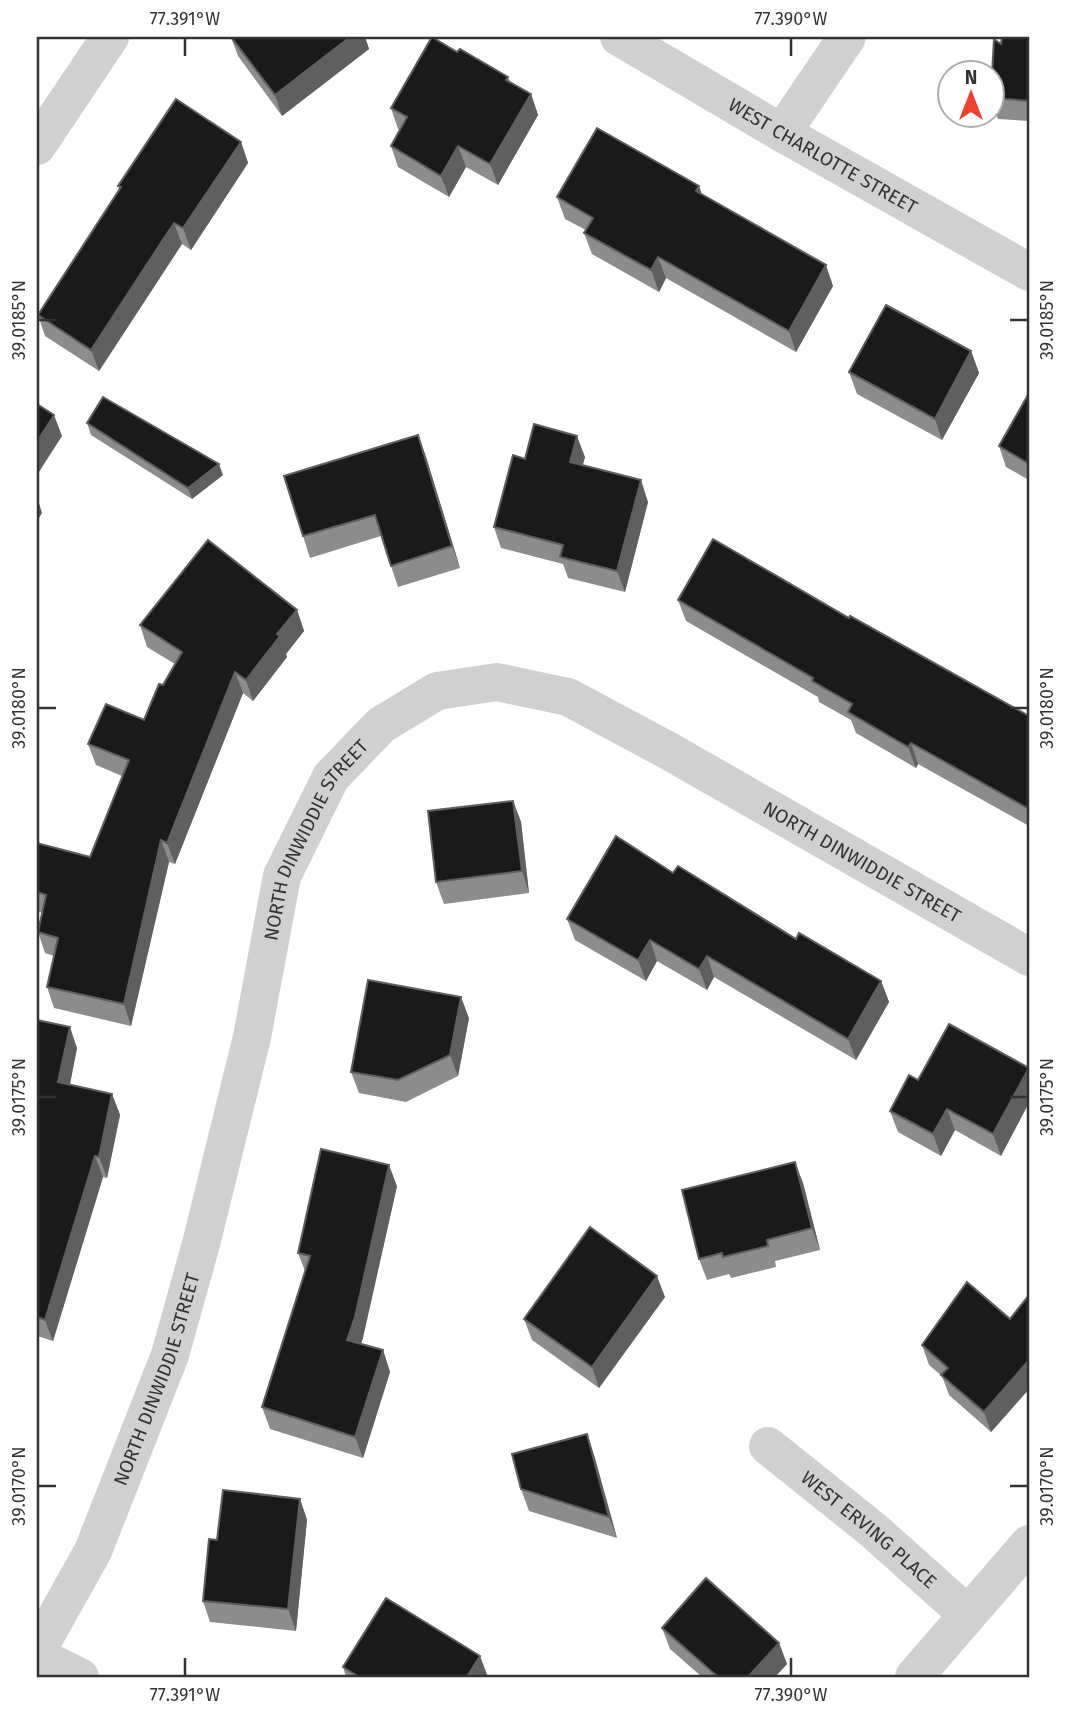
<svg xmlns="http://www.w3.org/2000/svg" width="1066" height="1714" font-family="'Fira Sans',sans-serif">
<rect width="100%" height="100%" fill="#fff"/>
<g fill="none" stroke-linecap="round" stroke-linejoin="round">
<!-- street -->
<g stroke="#d0d0d0" stroke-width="38">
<path id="s1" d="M 619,37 L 782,133 L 1029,272"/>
<polyline points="782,133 847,37"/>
<polyline points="37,146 110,37"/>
<path id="s2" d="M 768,1446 L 873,1530 L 967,1614"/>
<path id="s3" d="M 37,1651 L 93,1551 L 170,1355 L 201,1244 L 252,1037 L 282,876 L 331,777 L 381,725 L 437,691 L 497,682 L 568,697 L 667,750 L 1029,957"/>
<polyline points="37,1656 80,1677"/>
<polyline points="914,1677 1029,1544"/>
</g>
</g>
<!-- wall -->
<g fill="#8c8c8c">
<polygon points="231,37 365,37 369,49 282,116 238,56"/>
<polygon points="1029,37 1029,121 998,119 992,105 992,74 1001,44"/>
<polygon points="457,52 508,77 510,82 531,94 538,115 498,185 466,167 449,197 398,167 391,146 400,130 398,129 391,108"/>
<polygon points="241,142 248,163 191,250 182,244 99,371 45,336 38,315 120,189 118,186"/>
<polygon points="699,186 702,195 833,286 796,352 666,278 659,292 592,254 584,233 586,230 565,219 557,197"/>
<polygon points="971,351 979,373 942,440 857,394 849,372"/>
<polygon points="1029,393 1029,480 1006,467 999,446"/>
<polygon points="87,423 223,475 192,499 91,435"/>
<polygon points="426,457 460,568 398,587 381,536 310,558 303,536"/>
<polygon points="585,457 582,465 648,502 625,592 568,578 563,564 501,548 494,527 525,459"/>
<polygon points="678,600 849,618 1029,716 1029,826 918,764 916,768 856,733 851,720 819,702 818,697 686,621"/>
<polygon points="297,610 304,631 286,654 287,657 253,701 243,693 175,864 169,862 131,1026 54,1008 47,987 54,956 45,953 38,932 42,913 37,911 37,843 90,857 122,776 96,765 88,744 144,720 175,664 147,647 140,625"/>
<polygon points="513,801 521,822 529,893 444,904 436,882"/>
<polygon points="673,873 796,939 881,981 889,1002 856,1060 714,977 707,990 657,961 646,981 575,940 567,919"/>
<polygon points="469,1018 458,1076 406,1102 359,1093 351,1072"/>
<polygon points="37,1020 77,1048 70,1085 112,1094 120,1115 107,1178 103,1177 53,1341 37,1336"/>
<polygon points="1029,1068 1001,1156 955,1130 941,1156 898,1132 890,1111 918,1080"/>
<polygon points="803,1183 820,1250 775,1261 776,1267 731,1278 729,1274 707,1280 699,1259"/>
<polygon points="397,1186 361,1344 383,1350 390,1372 363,1458 270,1429 262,1407 305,1271 298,1253"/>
<polygon points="1029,1295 1029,1389 991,1432 949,1395 942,1376 929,1365 922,1345 1010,1319"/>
<polygon points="665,1297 599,1388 532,1340 524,1319"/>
<polygon points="594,1455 617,1538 529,1511 521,1489"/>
<polygon points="300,1499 307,1520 296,1631 210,1622 203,1601 217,1540"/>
<polygon points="662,1628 779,1643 787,1664 775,1677 702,1677 670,1649"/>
<polygon points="343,1667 488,1677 346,1677"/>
</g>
<!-- shaded-wall -->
<g fill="#5f5f5f">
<polygon points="350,37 365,37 369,49 282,116 275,95"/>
<polygon points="531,94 538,115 498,185 490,164"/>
<polygon points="241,142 248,163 191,250 183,228"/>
<polygon points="458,146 466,167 449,197 441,176"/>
<polygon points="699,186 706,207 696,191"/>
<polygon points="174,223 182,244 99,371 91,350"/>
<polygon points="658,257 666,278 659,292 651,270"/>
<polygon points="826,265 833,286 796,352 789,331"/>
<polygon points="971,351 979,373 942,440 935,419"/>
<polygon points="54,415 62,436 37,475 37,442"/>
<polygon points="418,435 426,457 460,568 452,546"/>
<polygon points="577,436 585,457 578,483 570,462"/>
<polygon points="219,464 223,475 192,499 188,488"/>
<polygon points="641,480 648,502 625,592 617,571"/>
<polygon points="37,497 42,513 37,521"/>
<polygon points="297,610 304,631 286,654 287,657 253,701 246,680 277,634"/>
<polygon points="235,672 243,693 175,864 167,843"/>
<polygon points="911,743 918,764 916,768 908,747"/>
<polygon points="513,801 521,822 529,893 522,871"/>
<polygon points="161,840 169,862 131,1026 124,1004"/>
<polygon points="650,940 657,961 646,981 638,960"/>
<polygon points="707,956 714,977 707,990 699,969"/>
<polygon points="881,981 889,1002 856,1060 848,1039"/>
<polygon points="461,997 469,1018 458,1076 450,1055"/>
<polygon points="70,1027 77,1048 66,1103 58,1082"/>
<polygon points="1029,1068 1029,1103 1001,1156 993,1134"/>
<polygon points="112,1094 120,1115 107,1178 99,1157"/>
<polygon points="947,1109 955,1130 941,1156 933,1134"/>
<polygon points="95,1156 103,1177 53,1341 45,1320"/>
<polygon points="795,1162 803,1183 820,1250 812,1228"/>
<polygon points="389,1165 397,1186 363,1338 355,1361 347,1340"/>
<polygon points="657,1276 665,1297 599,1388 592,1367"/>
<polygon points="383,1350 390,1372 363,1458 355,1437"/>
<polygon points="1029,1360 1029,1389 991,1432 984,1412"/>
<polygon points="587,1434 594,1455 617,1538 609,1517"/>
<polygon points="300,1499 307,1520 296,1631 288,1609"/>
<polygon points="779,1643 787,1664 775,1677 748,1677"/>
<polygon points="480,1656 488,1677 467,1677"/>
</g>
<!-- building -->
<g fill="#1a1a1a" stroke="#5f5f5f" stroke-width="2">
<polygon points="231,37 350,37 275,95"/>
<polygon points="432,37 457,52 460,49 508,77 506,80 531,94 490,164 458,146 441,176 391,146 407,117 391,108"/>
<polygon points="1002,37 1029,37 1029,101 992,98 992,74 994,39 1001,44"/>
<polygon points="176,99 241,142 183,228 174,223 91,350 38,315 121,187 118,186"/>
<polygon points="597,128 699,186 696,191 826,265 789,331 658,257 651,270 584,233 593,218 557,197"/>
<polygon points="886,305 971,351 935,419 849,372"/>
<polygon points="1029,393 1029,464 999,446"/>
<polygon points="103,397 219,464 188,488 87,423"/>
<polygon points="37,404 54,415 37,442"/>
<polygon points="534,424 577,436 570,462 641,480 617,571 560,557 563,545 494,527 513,455 525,459"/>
<polygon points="418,435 452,546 391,566 375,515 303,536 284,476"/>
<polygon points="713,539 849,618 850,616 1029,716 1029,809 911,743 908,747 848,712 852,704 812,681 813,678 678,600"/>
<polygon points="208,540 297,610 277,634 280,636 246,680 235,672 167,843 161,840 124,1004 47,987 58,938 38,932 46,895 37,892 37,843 90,857 129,760 88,744 106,704 144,720 159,684 163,685 182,652 140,625"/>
<polygon points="513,801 522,871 436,882 428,811"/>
<polygon points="616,836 673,873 678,866 796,939 799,933 881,981 848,1039 707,956 699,969 650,940 638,960 567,919"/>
<polygon points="368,980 461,997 450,1055 398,1080 351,1072"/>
<polygon points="37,1020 70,1027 58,1082 112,1094 99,1157 95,1156 45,1320 37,1317"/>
<polygon points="949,1024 1029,1068 993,1134 947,1109 933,1134 890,1111 909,1075 918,1080"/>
<polygon points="321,1149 389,1165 355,1317 347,1340 383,1350 355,1437 262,1407 310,1256 298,1253"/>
<polygon points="795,1162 812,1228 767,1240 768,1246 723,1257 722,1253 699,1259 682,1190"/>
<polygon points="590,1227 657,1276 592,1367 524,1319"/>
<polygon points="967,1282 1010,1319 1029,1295 1029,1360 984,1412 941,1375 948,1368 922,1345"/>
<polygon points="587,1434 609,1517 521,1489 512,1454"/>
<polygon points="223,1490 300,1499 288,1609 203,1601 209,1539 217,1540"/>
<polygon points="706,1578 779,1643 748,1677 718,1677 662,1628"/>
<polygon points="386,1598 480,1656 467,1677 359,1677 343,1667"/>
</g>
<!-- ticks -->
<path fill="none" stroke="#333" stroke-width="2.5" d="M 185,38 L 185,56M 791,38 L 791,56M 38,320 L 56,320M 1010,320 L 1028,320M 38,708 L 56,708M 1010,708 L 1028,708M 38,1097 L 56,1097M 1010,1097 L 1028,1097M 38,1486 L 56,1486M 1010,1486 L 1028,1486M 185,1658 L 185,1676M 791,1658 L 791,1676"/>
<g text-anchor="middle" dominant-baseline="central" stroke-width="7" stroke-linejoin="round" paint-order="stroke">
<!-- street labels -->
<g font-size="19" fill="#333" stroke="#fff">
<text stroke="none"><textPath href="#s1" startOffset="236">WEST CHARLOTTE STREET</textPath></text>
<text stroke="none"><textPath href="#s3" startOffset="864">NORTH DINWIDDIE STREET</textPath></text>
<text stroke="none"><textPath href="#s3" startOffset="1536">NORTH DINWIDDIE STREET</textPath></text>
<text stroke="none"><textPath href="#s3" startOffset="298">NORTH DINWIDDIE STREET</textPath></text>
<text stroke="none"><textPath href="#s2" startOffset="131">WEST ERVING PLACE</textPath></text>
</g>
</g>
<!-- border -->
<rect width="1066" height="1714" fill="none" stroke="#ffffff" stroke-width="77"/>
<!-- north arrow -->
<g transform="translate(971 94)"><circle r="33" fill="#ffffff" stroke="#adadad" stroke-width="2"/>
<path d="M0-5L12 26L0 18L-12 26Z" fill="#f13f2d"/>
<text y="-10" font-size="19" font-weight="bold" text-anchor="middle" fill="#333333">N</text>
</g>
<rect x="38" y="38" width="990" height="1638" fill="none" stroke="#333" stroke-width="2.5"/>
<g font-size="18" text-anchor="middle" fill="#333">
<text x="185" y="25">77.391°W</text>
<text x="791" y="25">77.390°W</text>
<text transform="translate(19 320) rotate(-90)" y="6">39.0185°N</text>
<text transform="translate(1047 320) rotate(-90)" y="6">39.0185°N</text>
<text transform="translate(19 708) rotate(-90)" y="6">39.0180°N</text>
<text transform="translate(1047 708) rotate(-90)" y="6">39.0180°N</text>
<text transform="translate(19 1097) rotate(-90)" y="6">39.0175°N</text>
<text transform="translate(1047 1097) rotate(-90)" y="6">39.0175°N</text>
<text transform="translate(19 1486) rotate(-90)" y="6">39.0170°N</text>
<text transform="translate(1047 1486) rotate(-90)" y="6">39.0170°N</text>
<text x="185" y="1701">77.391°W</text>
<text x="791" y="1701">77.390°W</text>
</g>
</svg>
